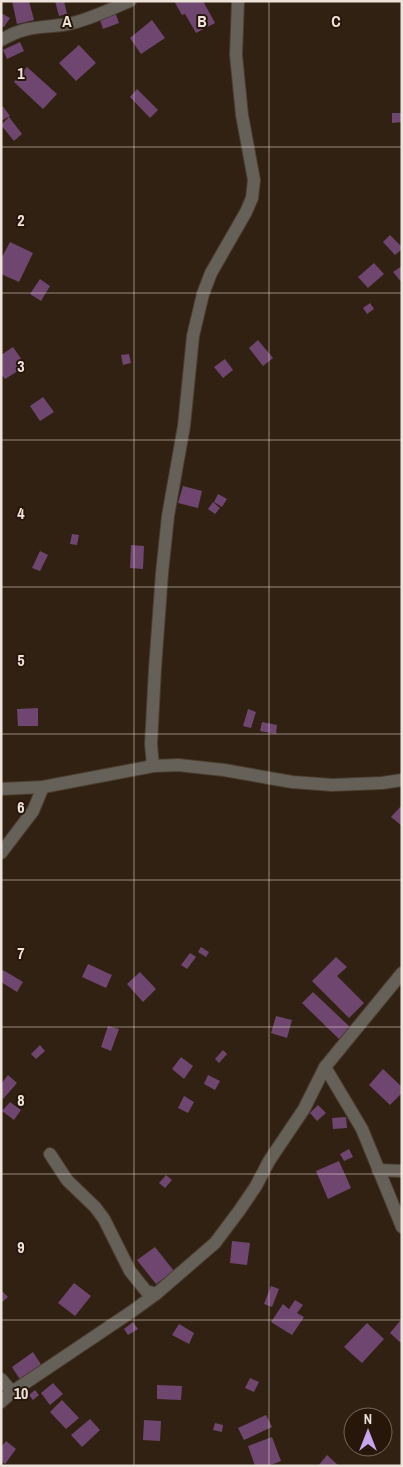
<svg xmlns="http://www.w3.org/2000/svg" width="403" height="1467" font-family="'Archivo Narrow',sans-serif">
<rect width="100%" height="100%" fill="#312113"/>
<!-- building -->
<g fill="#6f466f">
<polygon points="12,1 29,1 34,20 17,24"/>
<polygon points="55,1 64,1 67,14 59,16"/>
<polygon points="174,1 203,1 215,23 196,33 185,14 182,15"/>
<polygon points="115,12 119,23 103,29 99,17"/>
<polygon points="1,13 10,18 4,27 1,26"/>
<polygon points="152,20 165,38 141,54 130,38"/>
<polygon points="20,42 24,51 7,59 3,50"/>
<polygon points="79,45 96,63 76,81 59,63"/>
<polygon points="27,67 57,94 43,109 14,82"/>
<polygon points="137,89 158,110 150,118 130,97"/>
<polygon points="1,104 10,116 1,121"/>
<polygon points="392,113 402,113 402,122 392,123"/>
<polygon points="9,117 22,134 14,141 1,125"/>
<polygon points="390,235 402,247 402,249 395,255 383,242"/>
<polygon points="10,242 33,253 19,282 1,274 1,259"/>
<polygon points="374,263 384,274 368,288 358,277"/>
<polygon points="402,266 402,283 393,272"/>
<polygon points="40,279 50,286 41,301 30,294"/>
<polygon points="370,303 374,309 367,314 363,308"/>
<polygon points="258,340 273,358 263,366 249,348"/>
<polygon points="13,347 26,366 5,379 1,374 1,355"/>
<polygon points="129,354 131,363 123,365 121,355"/>
<polygon points="225,359 233,370 223,378 214,367"/>
<polygon points="43,397 54,412 40,421 30,406"/>
<polygon points="183,486 202,491 198,508 178,503"/>
<polygon points="218,494 227,499 222,507 214,502"/>
<polygon points="213,502 220,508 215,514 208,509"/>
<polygon points="72,534 79,535 77,545 70,544"/>
<polygon points="131,545 144,546 143,569 130,568"/>
<polygon points="40,551 48,555 40,571 32,568"/>
<polygon points="38,708 38,726 18,726 17,709"/>
<polygon points="248,709 256,712 251,728 243,726"/>
<polygon points="262,722 277,725 276,734 260,731"/>
<polygon points="402,805 402,826 391,817"/>
<polygon points="201,947 209,952 206,957 198,952"/>
<polygon points="190,953 196,957 187,969 181,965"/>
<polygon points="336,957 347,967 337,976 364,1003 349,1018 312,981"/>
<polygon points="88,964 112,975 106,988 82,977"/>
<polygon points="3,970 23,982 17,992 1,982 1,973"/>
<polygon points="140,972 156,989 143,1002 127,984"/>
<polygon points="313,992 350,1027 339,1039 302,1003"/>
<polygon points="276,1016 292,1020 287,1038 271,1033"/>
<polygon points="108,1026 119,1029 111,1051 101,1047"/>
<polygon points="40,1045 45,1051 36,1059 31,1054"/>
<polygon points="223,1050 227,1054 219,1063 215,1059"/>
<polygon points="181,1057 193,1066 184,1079 172,1069"/>
<polygon points="383,1069 402,1087 402,1093 390,1105 369,1085"/>
<polygon points="8,1075 17,1083 3,1099 1,1098 1,1084"/>
<polygon points="208,1075 220,1081 215,1090 204,1084"/>
<polygon points="184,1096 194,1102 188,1113 178,1108"/>
<polygon points="10,1102 21,1110 14,1120 2,1111"/>
<polygon points="318,1105 326,1113 317,1121 310,1113"/>
<polygon points="346,1117 347,1128 333,1129 332,1118"/>
<polygon points="349,1149 353,1157 344,1161 340,1154"/>
<polygon points="339,1161 351,1188 328,1199 316,1171"/>
<polygon points="166,1175 172,1180 165,1188 159,1183"/>
<polygon points="232,1241 250,1243 247,1265 230,1263"/>
<polygon points="155,1247 174,1271 156,1284 137,1260"/>
<polygon points="74,1283 91,1296 75,1316 58,1303"/>
<polygon points="271,1286 279,1289 272,1307 264,1304"/>
<polygon points="1,1290 8,1297 1,1303"/>
<polygon points="295,1300 303,1305 297,1313 304,1317 292,1335 271,1322 283,1304 289,1309"/>
<polygon points="400,1321 402,1322 402,1344 390,1333"/>
<polygon points="133,1322 138,1329 128,1335 124,1329"/>
<polygon points="367,1323 384,1339 362,1363 344,1347"/>
<polygon points="179,1324 194,1333 189,1344 172,1335"/>
<polygon points="33,1352 42,1366 21,1381 12,1367"/>
<polygon points="250,1378 259,1382 254,1392 245,1388"/>
<polygon points="53,1383 63,1394 50,1405 41,1393"/>
<polygon points="157,1385 182,1386 181,1400 157,1399"/>
<polygon points="35,1390 39,1395 33,1400 29,1395"/>
<polygon points="62,1400 79,1418 66,1429 50,1412"/>
<polygon points="266,1415 272,1427 244,1440 238,1428"/>
<polygon points="90,1419 100,1430 82,1447 71,1435"/>
<polygon points="144,1420 161,1421 160,1441 143,1440"/>
<polygon points="215,1423 223,1425 222,1432 213,1430"/>
<polygon points="272,1437 281,1461 268,1466 255,1466 248,1446"/>
<polygon points="6,1441 16,1449 5,1464 1,1461 1,1447"/>
<polygon points="327,1455 339,1466 318,1466"/>
</g>
<g fill="none" stroke-linecap="round" stroke-linejoin="round">
<!-- minor casing -->
<g stroke="#4b3c2f" stroke-width="14">
<g id="minor">
<path d="M 1,40 C 29,24 39,29 68,24 C 89,20 110,9 130,1"/>
<polyline points="153,766 151,744 155,669 162,573 168,516 184,426 193,336 203,294 211,273 246,212 252,198 254,180 242,115 236,55 238,1"/>
<polyline points="1,789 43,787 153,766 178,765 224,770 292,782 332,785 382,783 402,780"/>
<polyline points="1,853 33,811 43,787"/>
<polyline points="325,1067 362,1129 402,1227"/>
<polyline points="50,1154 67,1180 95,1207 104,1219 130,1271 146,1291 156,1294"/>
<polyline points="378,1170 402,1171"/>
<polyline points="1,1379 12,1392"/>
<polyline points="1,1402 12,1392 131,1312 156,1294 215,1243 239,1211 256,1186 269,1161 304,1109 325,1067 402,973"/>
</g>
</g>
<!-- minor -->
<use href="#minor" stroke="#656158" stroke-width="12"/>
</g>
<!-- grid -->
<path fill="none" stroke="#eee3db" stroke-width="1" stroke-opacity="0.55" d="M 134,1 L 134,1466M 269,1 L 269,1466M 1,147 L 402,147M 1,293 L 402,293M 1,440 L 402,440M 1,587 L 402,587M 1,734 L 402,734M 1,880 L 402,880M 1,1027 L 402,1027M 1,1174 L 402,1174M 1,1320 L 402,1320"/>
<g font-size="16" text-anchor="middle" font-weight="bold" fill="#eee3db" stroke="#27170a" stroke-width="4" stroke-linejoin="round" paint-order="stroke">
<text x="67" y="27">A</text>
<text x="202" y="27">B</text>
<text x="336" y="27">C</text>
<text x="21" y="79">1</text>
<text x="21" y="226">2</text>
<text x="21" y="372">3</text>
<text x="21" y="519">4</text>
<text x="21" y="666">5</text>
<text x="21" y="813">6</text>
<text x="21" y="959">7</text>
<text x="21" y="1106">8</text>
<text x="21" y="1253">9</text>
<text x="21" y="1399">10</text>
</g>
<!-- border -->
<rect width="403" height="1467" fill="none" stroke="#eee3db" stroke-width="5"/>
<!-- north arrow -->
<g transform="translate(368 1432)"><circle r="24" fill="#27170a" stroke="#77695e"/>
<path d="M0-4L9 19L0 12L-9 19Z" fill="#c7a6ef"/>
<text y="-8" font-size="14" font-weight="bold" text-anchor="middle" fill="#eee3db">N</text>
</g>
</svg>
